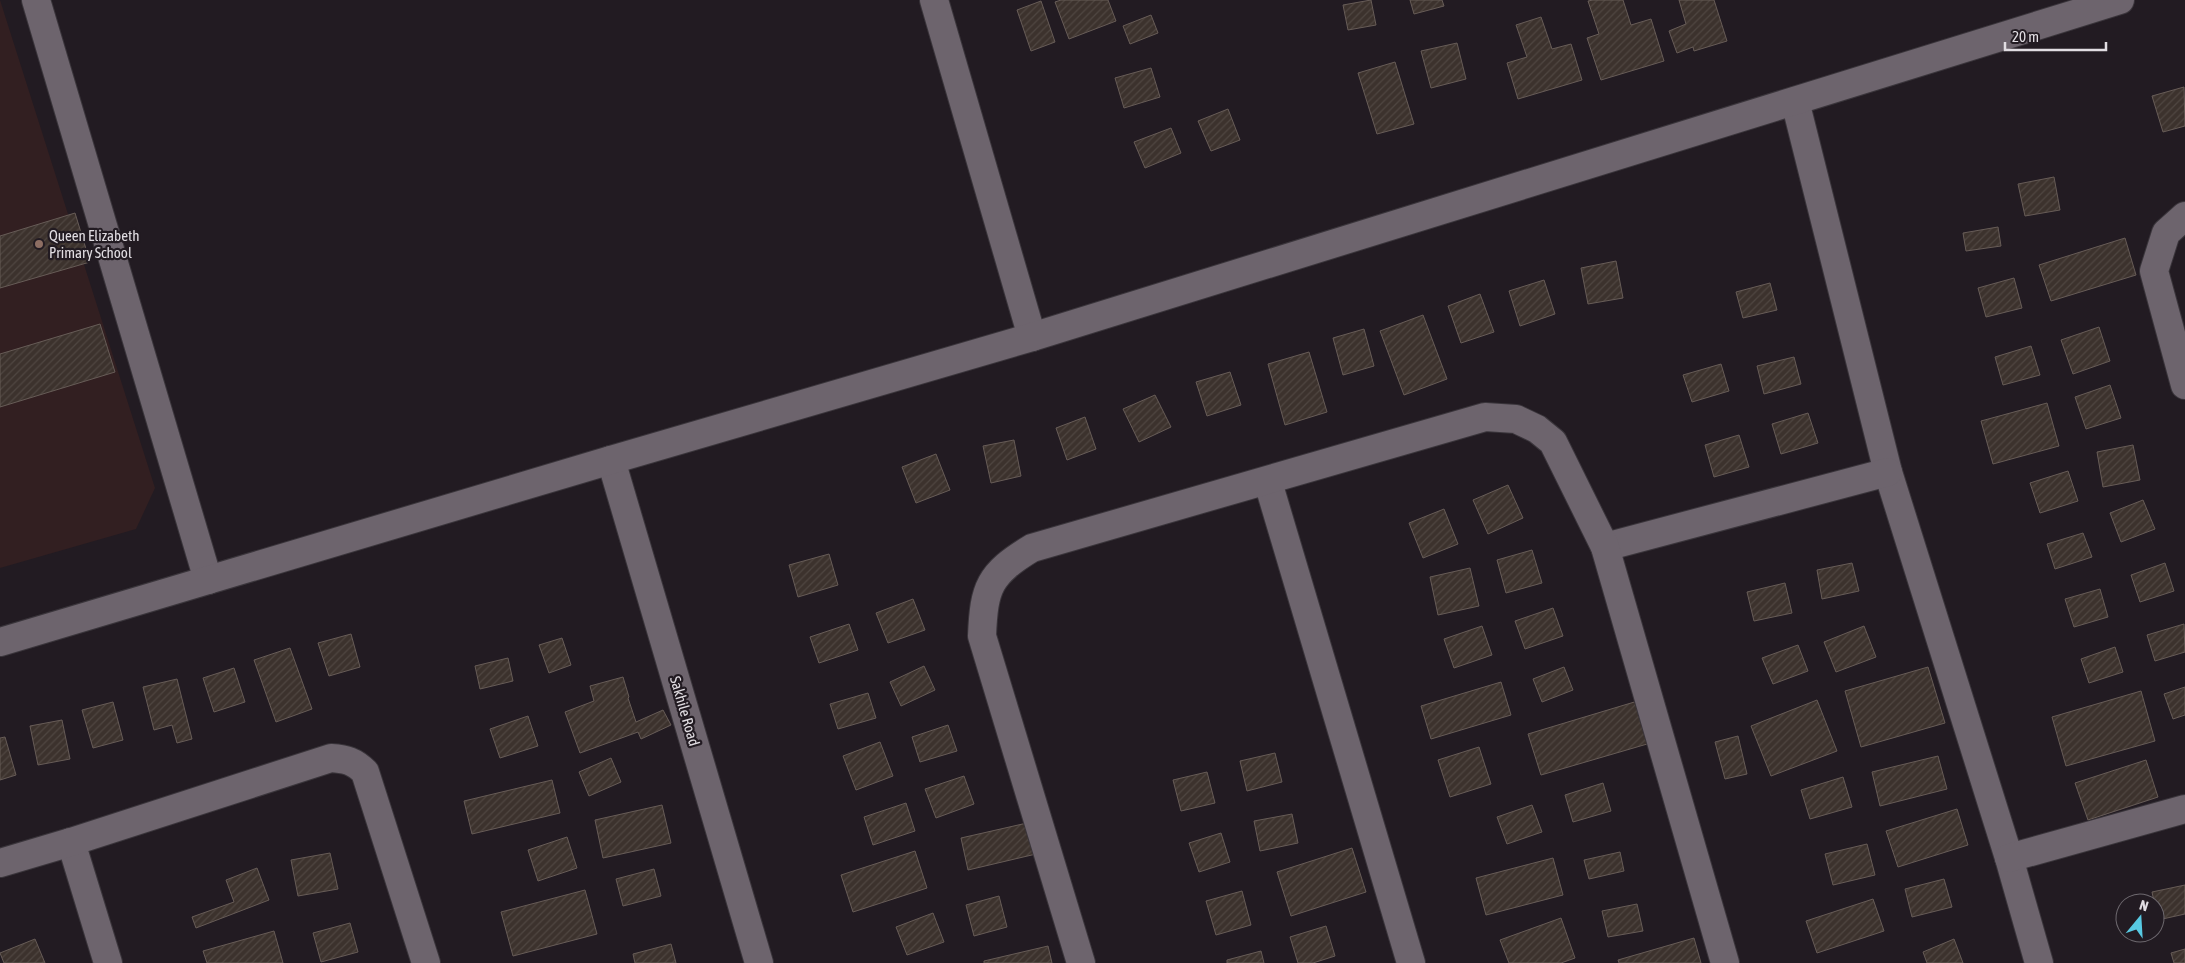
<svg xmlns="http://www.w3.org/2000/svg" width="2185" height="963" font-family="'Asap Condensed',sans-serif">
<defs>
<pattern id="building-hatch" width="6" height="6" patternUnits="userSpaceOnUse" patternTransform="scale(1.25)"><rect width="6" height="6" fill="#3c322d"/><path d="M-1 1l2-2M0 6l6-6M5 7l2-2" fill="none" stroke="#4f4641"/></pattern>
</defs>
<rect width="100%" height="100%" fill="#221b22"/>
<!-- education -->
<polygon fill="#321f21" points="0,0 155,488 136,529 0,568"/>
<!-- building -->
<g fill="url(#building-hatch)" stroke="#675c57">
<polygon points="1061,0 1108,0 1116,21 1069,39 1055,2"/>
<polygon points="1371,0 1376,25 1348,30 1343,5"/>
<polygon points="1410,0 1442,0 1444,6 1414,14"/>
<polygon points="1593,0 1623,0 1631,25 1651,19 1664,61 1601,80 1587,38 1599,34 1588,1"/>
<polygon points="1679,0 1714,0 1727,41 1694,51 1693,47 1677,53 1669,31 1686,24"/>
<polygon points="1041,1 1055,42 1031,51 1017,10"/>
<polygon points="1151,15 1158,33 1130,44 1123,26"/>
<polygon points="1541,17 1552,49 1571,44 1582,80 1518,99 1507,63 1527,57 1516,25"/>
<polygon points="1457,43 1466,79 1431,88 1421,51"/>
<polygon points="1395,62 1414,124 1377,134 1358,73"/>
<polygon points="1151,68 1160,97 1124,108 1115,78"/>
<polygon points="2184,87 2185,126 2163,132 2152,96"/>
<polygon points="1228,109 1240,140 1211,151 1198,121"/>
<polygon points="1171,128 1181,153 1145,168 1134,142"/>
<polygon points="2054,177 2060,210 2025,216 2018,184"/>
<polygon points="75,213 90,262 0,288 0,236"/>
<polygon points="1998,227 2001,246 1966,251 1963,233"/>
<polygon points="2125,238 2136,275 2051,301 2039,265"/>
<polygon points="1616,261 1623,298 1588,304 1581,268"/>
<polygon points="2014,278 2022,308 1986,317 1978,288"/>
<polygon points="1544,280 1555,314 1520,326 1509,291"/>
<polygon points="1770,283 1777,310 1743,318 1736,292"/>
<polygon points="1480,294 1494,332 1461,343 1448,306"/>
<polygon points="1423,315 1447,379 1404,395 1380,331"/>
<polygon points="100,324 115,372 0,407 0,354"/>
<polygon points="2099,327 2110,361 2073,374 2061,340"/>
<polygon points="1364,329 1374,366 1343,375 1333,338"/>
<polygon points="2031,346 2040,375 2003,385 1995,357"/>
<polygon points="1309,352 1327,412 1285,425 1268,364"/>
<polygon points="1794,357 1801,384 1764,394 1757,366"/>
<polygon points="1721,364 1729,391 1692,402 1683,375"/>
<polygon points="1230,372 1241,405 1207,416 1196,382"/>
<polygon points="2110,385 2121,418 2086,429 2075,397"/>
<polygon points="1155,395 1171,427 1139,442 1123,409"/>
<polygon points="2047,403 2059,446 1993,464 1981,421"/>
<polygon points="1808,413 1818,443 1781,454 1772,424"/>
<polygon points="1085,417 1096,449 1067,460 1056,428"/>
<polygon points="1739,435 1749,467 1714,477 1705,445"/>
<polygon points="1014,440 1021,476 991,483 983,446"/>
<polygon points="2133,445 2140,480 2103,487 2097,452"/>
<polygon points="936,454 950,490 916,503 902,467"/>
<polygon points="2068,471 2078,501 2040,513 2030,483"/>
<polygon points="1508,485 1523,518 1488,534 1473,500"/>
<polygon points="2143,500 2155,529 2121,542 2110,513"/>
<polygon points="1444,509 1458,544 1423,558 1409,523"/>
<polygon points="2083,533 2092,557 2055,569 2047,544"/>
<polygon points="1532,550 1542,583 1506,593 1497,560"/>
<polygon points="829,554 838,585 798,597 789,565"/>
<polygon points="1852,563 1859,591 1822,599 1817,570"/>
<polygon points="2165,563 2174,591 2140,602 2131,575"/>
<polygon points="1470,568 1479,606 1438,615 1430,577"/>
<polygon points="1785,583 1792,613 1754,621 1747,592"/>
<polygon points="2100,589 2108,617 2074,627 2065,599"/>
<polygon points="913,599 925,630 888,643 876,613"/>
<polygon points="1553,608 1563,636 1525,649 1515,621"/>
<polygon points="849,624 858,650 819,663 810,637"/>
<polygon points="2184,624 2185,652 2155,661 2147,635"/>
<polygon points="1482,626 1492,655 1454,668 1444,639"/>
<polygon points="1864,626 1876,657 1836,672 1824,642"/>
<polygon points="351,634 360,667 329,676 318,643"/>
<polygon points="562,638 571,665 549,673 539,645"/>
<polygon points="1798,645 1808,671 1773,684 1762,658"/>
<polygon points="2115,647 2123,672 2089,683 2081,659"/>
<polygon points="290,648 312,709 276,722 254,660"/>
<polygon points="508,658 513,681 480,689 475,666"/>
<polygon points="924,666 935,690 901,706 890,682"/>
<polygon points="1564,667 1573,690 1542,702 1533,679"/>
<polygon points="1928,667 1945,723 1861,747 1845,691"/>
<polygon points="234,668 245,702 214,712 203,678"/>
<polygon points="623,677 629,697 628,698 636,722 663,710 671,725 641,739 638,732 580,753 565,712 594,701 590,686"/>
<polygon points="177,679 192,739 177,743 172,725 154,730 143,687"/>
<polygon points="1501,682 1511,715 1431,739 1421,706"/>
<polygon points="2185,687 2185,715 2173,719 2164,694"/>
<polygon points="2141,691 2155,741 2066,766 2052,717"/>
<polygon points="868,693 876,718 838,729 830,704"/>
<polygon points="1641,700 1654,742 1541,775 1528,734"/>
<polygon points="1817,700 1837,751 1771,776 1751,726"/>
<polygon points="113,702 123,740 93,748 82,710"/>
<polygon points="528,716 538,746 500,758 490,729"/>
<polygon points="62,720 70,759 38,765 30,726"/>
<polygon points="948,725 957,751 920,762 912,737"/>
<polygon points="1738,736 1747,774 1725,779 1715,742"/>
<polygon points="5,737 16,775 0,780 0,738"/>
<polygon points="880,742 893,776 856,790 843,756"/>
<polygon points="1479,747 1491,784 1450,797 1438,760"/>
<polygon points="1275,753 1282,782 1247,791 1240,761"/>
<polygon points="1938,756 1947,789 1880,806 1872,772"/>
<polygon points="611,758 621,782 589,796 579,772"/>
<polygon points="2146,760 2158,797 2088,820 2075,783"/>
<polygon points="1207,772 1215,803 1181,811 1173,780"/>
<polygon points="964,776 974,804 936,818 925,789"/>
<polygon points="1843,777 1852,807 1810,819 1801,790"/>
<polygon points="552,780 560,813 472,834 464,801"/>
<polygon points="1603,783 1611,811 1573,822 1565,795"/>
<polygon points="906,803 915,831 873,845 864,817"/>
<polygon points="662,805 671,843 603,858 595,820"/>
<polygon points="1532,805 1542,832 1507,844 1497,817"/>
<polygon points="1957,809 1968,845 1898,867 1886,831"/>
<polygon points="1292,814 1298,843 1260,851 1254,821"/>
<polygon points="1027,823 1036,854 968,870 961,838"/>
<polygon points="1221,833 1230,862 1199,872 1189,843"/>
<polygon points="567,837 577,868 538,881 528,850"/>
<polygon points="1867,844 1875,875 1833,885 1825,854"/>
<polygon points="1352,848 1366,892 1291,916 1277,872"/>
<polygon points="915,851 927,888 853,912 841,875"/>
<polygon points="1620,852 1624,871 1589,879 1584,860"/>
<polygon points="330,853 338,889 298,896 291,860"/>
<polygon points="1553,858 1563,895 1486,915 1476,878"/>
<polygon points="257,868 269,900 196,928 192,917 234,902 226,880"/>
<polygon points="654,869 661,896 623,906 616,879"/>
<polygon points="1944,879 1952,907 1912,917 1905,889"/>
<polygon points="2185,885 2185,914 2158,920 2152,892"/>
<polygon points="585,890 597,934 513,956 501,912"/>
<polygon points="1242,891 1251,925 1216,935 1206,901"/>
<polygon points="999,896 1007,927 974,936 966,905"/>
<polygon points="1873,899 1884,931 1817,953 1806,921"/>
<polygon points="1637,904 1643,931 1608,937 1602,911"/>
<polygon points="933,913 944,942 907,955 896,927"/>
<polygon points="1561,918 1575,958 1561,963 1509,963 1500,940"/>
<polygon points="350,923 358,952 321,962 313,933"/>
<polygon points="1326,926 1335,956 1313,963 1298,963 1290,937"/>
<polygon points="274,931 283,963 207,963 203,951"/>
<polygon points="1694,938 1701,963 1619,963 1618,960"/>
<polygon points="35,939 45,963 4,963 0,953"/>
<polygon points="1954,939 1963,963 1927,963 1923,952"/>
<polygon points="671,944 676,963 635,963 633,954"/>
<polygon points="1048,946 1052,963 984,963 984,961"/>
<polygon points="2185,949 2185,963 2174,963 2171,953"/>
<polygon points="1261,951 1264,963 1227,963 1227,960"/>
</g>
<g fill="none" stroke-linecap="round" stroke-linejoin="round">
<!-- minor casing -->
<g stroke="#3a353b" stroke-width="30">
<g id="minor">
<polyline points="36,0 208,580"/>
<polyline points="934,0 1032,337"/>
<polyline points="1795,101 1888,472 2009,858 2039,963"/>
<polyline points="2185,216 2166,233 2154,271 2185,385"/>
<polyline points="611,460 759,963"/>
<polyline points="1268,482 1411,963"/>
<polyline points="1605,547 1888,472"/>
<polyline points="0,642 611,460 1032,337 2120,0"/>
<polyline points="71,842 108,963"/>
<polyline points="2009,858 2185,809"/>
<path d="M 0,863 L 71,842 L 331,758 C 346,759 354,761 365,772 L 426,963"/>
<path d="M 1081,963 L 982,636 C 984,587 989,574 1032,548 L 1485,417 L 1516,419 L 1537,429 L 1553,442 L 1605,547 L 1725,963"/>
</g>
</g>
<!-- minor -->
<use href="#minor" stroke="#6d646d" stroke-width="28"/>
</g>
<!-- markers -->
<circle fill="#8d6e63" stroke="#221b22" stroke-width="2" cx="39" cy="244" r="5"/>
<g text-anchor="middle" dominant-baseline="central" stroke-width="4.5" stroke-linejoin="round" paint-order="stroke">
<!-- poi labels -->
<g font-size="15" fill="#e1dde2" stroke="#221b22" text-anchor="start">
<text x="49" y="235">Queen Elizabeth<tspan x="49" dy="17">Primary School</tspan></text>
</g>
<!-- street labels -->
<g font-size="15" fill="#e1dde2" stroke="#221b22">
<text transform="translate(685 711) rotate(74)">Sakhile Road</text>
</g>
</g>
<!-- north arrow -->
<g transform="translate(2140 918) rotate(18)"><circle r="24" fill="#221b22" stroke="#6e696f"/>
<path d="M0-4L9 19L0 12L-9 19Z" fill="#57c9e2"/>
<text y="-8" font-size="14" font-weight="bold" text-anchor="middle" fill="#e1dde2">N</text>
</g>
<!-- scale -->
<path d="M2005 42v8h101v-8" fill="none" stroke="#e1dde2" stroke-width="2.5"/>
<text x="2012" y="42" font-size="15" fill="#e1dde2" stroke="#221b22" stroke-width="4" paint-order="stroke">20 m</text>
</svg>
